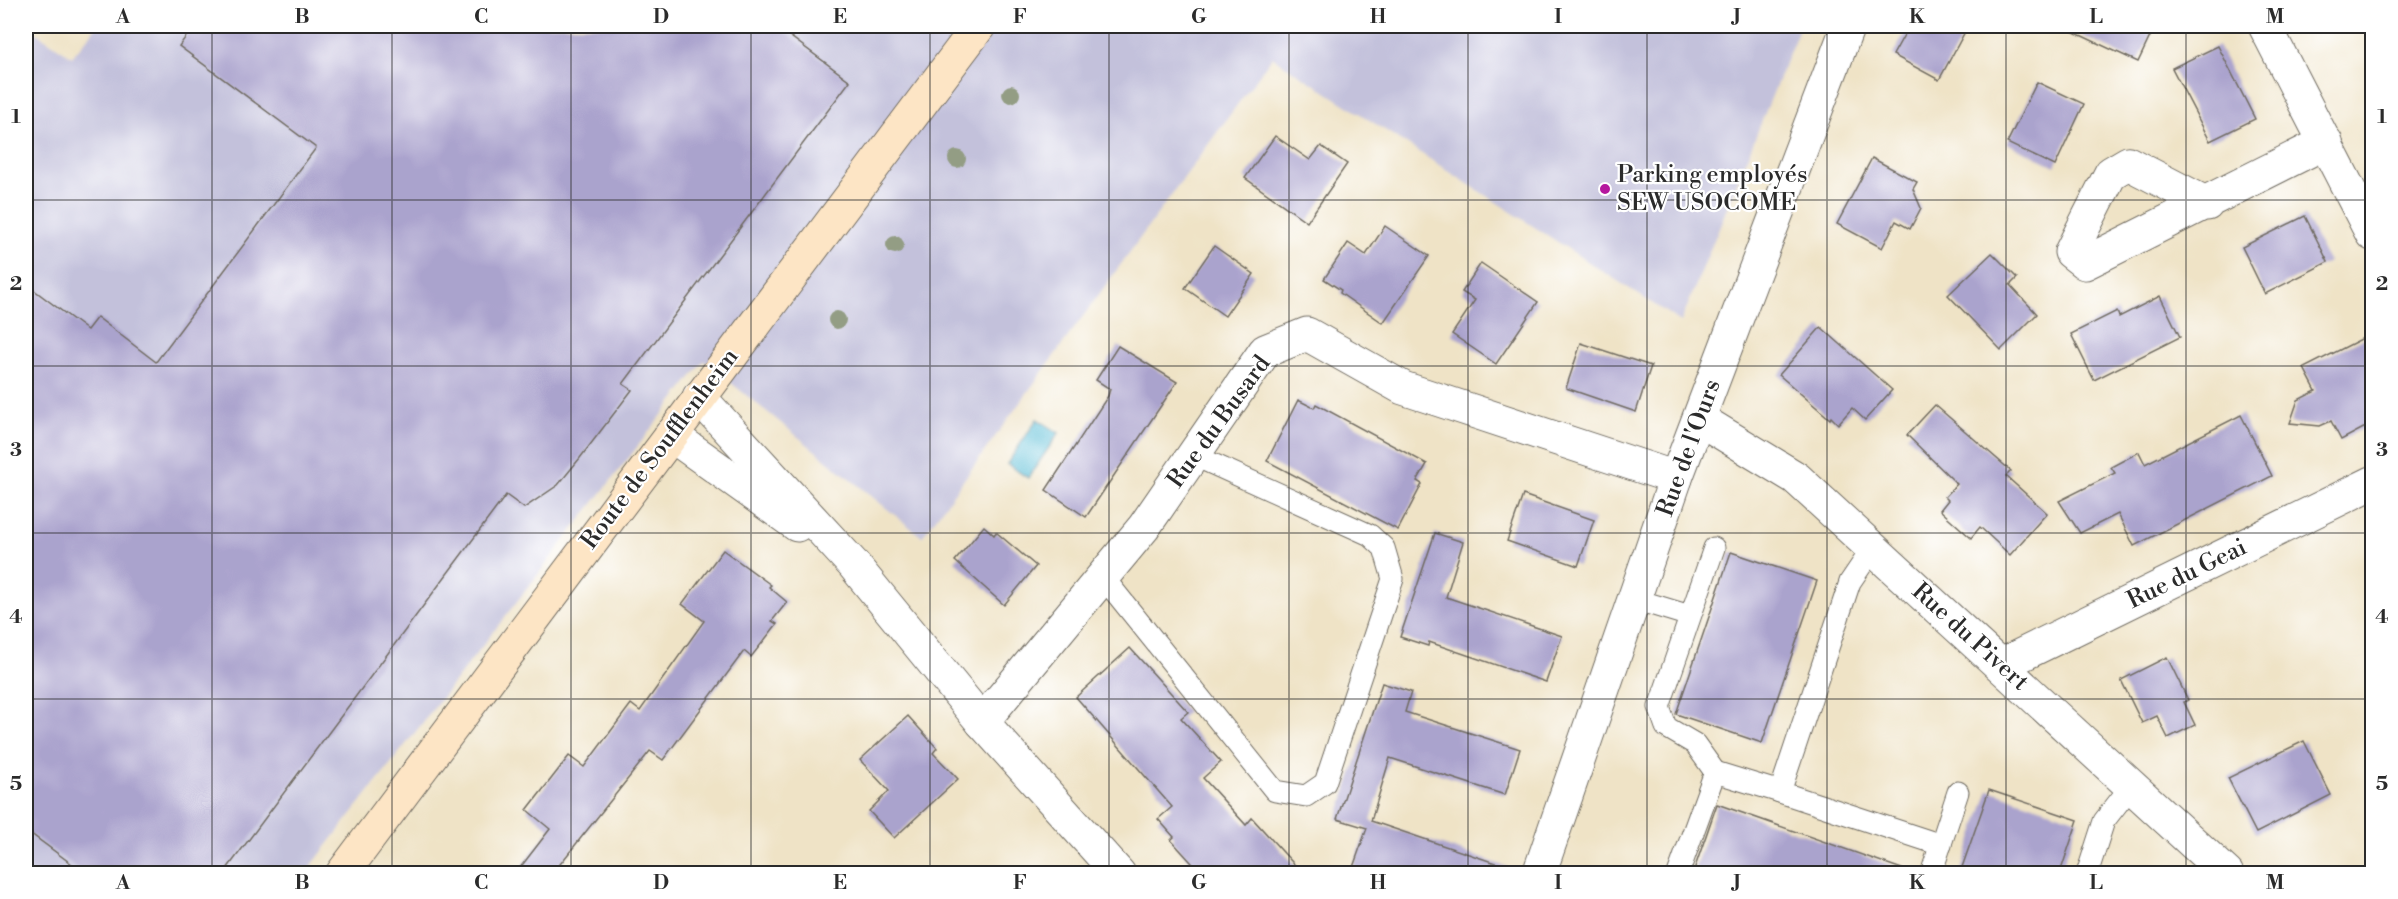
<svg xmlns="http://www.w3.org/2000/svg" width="2398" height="899" font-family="'Libre Bodoni',serif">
<rect width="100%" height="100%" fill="#fff"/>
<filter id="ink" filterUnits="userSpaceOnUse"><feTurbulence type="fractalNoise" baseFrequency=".0167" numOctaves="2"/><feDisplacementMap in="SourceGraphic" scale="12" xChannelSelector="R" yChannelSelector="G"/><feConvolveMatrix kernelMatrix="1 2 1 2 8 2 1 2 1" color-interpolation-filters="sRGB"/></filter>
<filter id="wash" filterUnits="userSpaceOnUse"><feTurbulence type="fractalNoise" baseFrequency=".008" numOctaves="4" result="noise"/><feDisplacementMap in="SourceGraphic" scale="24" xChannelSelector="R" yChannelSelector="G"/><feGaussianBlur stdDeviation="1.35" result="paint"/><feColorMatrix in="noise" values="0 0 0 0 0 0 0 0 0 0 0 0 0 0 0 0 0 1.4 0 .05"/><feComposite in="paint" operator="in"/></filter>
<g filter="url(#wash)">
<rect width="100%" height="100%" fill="#efe3c6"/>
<!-- industrial -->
<polygon fill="#c3c1db" points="26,26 72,57 97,26 1800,26 1681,322 1272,57 922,537 704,361 305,874 26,873"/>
<!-- water -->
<polygon fill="#57bcd5" stroke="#417480" stroke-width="1.5" points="1037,419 1059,433 1028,478 1007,464"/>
<g id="blocks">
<!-- building -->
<g fill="#aaa3cd">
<polygon points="194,26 776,26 850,81 623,384 632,390 580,458 558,485 524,508 506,495 224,873 84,873 26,830 26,284 87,330 97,317 156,362 316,148 179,46"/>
<polygon points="1909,26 1968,26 1939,80 1893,55"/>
<polygon points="2061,26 2155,26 2138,62"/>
<polygon points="2218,46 2255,119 2210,141 2172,68"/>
<polygon points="2037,82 2084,104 2055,166 2007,143"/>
<polygon points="1275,136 1310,160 1321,146 1347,164 1307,222 1245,178"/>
<polygon points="1872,158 1917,182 1913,189 1921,208 1910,229 1896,221 1882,248 1837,224"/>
<polygon points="2305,216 2328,262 2265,294 2242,247"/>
<polygon points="1385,226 1429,256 1383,323 1340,293 1341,290 1324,279 1348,243 1366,255"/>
<polygon points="1214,246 1254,274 1225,316 1185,288"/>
<polygon points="1992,253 2017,278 2010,285 2037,314 2001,350 1948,295"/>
<polygon points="1481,263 1538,302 1496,364 1452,334 1475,300 1462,292"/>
<polygon points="2160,296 2180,337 2094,380 2071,334 2117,311 2119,317"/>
<polygon points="1821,327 1892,390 1865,420 1852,408 1838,424 1831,417 1830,419 1779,375"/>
<polygon points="2373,333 2373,423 2341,440 2331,421 2320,426 2290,423 2298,400 2316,391 2304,368"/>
<polygon points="1581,343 1651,366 1636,412 1566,388"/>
<polygon points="1118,346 1177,382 1086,517 1046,490 1108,396 1110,389 1096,380"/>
<polygon points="1298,400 1314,408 1316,404 1427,464 1417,481 1422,484 1398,530 1267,461"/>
<polygon points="1935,405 2011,471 2006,476 2047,513 2010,555 1980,527 1971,538 1940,510 1948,500 1945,497 1957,484 1907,435"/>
<polygon points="2241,415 2272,476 2134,546 2118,514 2080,533 2059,501 2115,473 2111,467 2139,452 2145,464"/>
<polygon points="1523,495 1594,520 1578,566 1507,541"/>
<polygon points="984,526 994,535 996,532 1036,566 1004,605 955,561"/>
<polygon points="1435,533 1463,542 1446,597 1562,636 1546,682 1429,642 1428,646 1400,637"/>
<polygon points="723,550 771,585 769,587 787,602 772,621 777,624 751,657 744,651 663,760 650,751 553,873 516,873 550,829 527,810 569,756 584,767 631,704 640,711 704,621 682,604"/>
<polygon points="1731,552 1817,581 1762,743 1676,714"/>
<polygon points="1130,648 1188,712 1181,718 1221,762 1203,778 1246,825 1252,818 1302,873 1201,873 1171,840 1174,837 1158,819 1172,807 1076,697"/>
<polygon points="2167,657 2188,700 2184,702 2195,725 2168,738 2157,716 2142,723 2121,680"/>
<polygon points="1382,683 1411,692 1405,712 1520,749 1505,795 1390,758 1371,821 1510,868 1509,873 1351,873 1367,828 1337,819"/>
<polygon points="908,716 937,748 933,753 958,779 894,838 869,811 889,791 860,760"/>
<polygon points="2304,741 2331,795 2256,833 2228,778"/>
<polygon points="1989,790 2078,820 2060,873 1960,873"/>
<polygon points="1717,804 1902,869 1901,873 1693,873"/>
</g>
</g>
</g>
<g filter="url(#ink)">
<use href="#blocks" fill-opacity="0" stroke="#706b61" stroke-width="1.5"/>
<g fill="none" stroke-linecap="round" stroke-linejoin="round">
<!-- lane casing -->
<g stroke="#706b61" stroke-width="23">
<g id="lane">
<polyline points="1714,548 1659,707 1666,727 1695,744 1715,772"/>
<polyline points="1873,548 1850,582 1780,792 1941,845"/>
<polyline points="1103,577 1275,791 1306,796 1325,783 1393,579 1384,548 1370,535 1193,455"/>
<polyline points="1634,599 1690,616"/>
<polyline points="1678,874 1715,772 1780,792"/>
<polyline points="1931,874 1958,792"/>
<polyline points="2087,874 2104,821 2132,785"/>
</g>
</g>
<!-- street casing -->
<g stroke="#706b61" stroke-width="35">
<g id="street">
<polyline points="2265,26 2372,234"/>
<polyline points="2207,204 2128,163 2111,173 2071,252 2085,263 2326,142"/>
<polyline points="699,397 853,564 982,722 1119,874"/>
<polyline points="1699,419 1796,478 2227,874"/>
<polyline points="671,435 797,525"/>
<polyline points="2001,665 2372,483"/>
<polyline points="982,722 1144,527 1265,351 1307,334 1403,388 1676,478"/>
<polyline points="1539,874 1676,478 1848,26"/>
</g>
</g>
<!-- secondary casing -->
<g stroke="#706b61" stroke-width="35">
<polyline id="secondary" points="342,874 979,26"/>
</g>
<!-- lane -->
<use href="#lane" stroke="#fff" stroke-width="21"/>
<!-- street -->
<use href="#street" stroke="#fff" stroke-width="33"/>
<!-- secondary -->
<use href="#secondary" stroke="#fde5c5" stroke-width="33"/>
</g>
<!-- trees -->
<g fill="#939d84">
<circle cx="1011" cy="94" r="9"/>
<circle cx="957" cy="159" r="9"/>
<circle cx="895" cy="245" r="9"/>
<circle cx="837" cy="320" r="9"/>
</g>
</g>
<!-- grid -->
<path fill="none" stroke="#2b2b2b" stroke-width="1.5" stroke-opacity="0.55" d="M 212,26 L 212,874M 392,26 L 392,874M 571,26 L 571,874M 751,26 L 751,874M 930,26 L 930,874M 1109,26 L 1109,874M 1289,26 L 1289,874M 1468,26 L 1468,874M 1647,26 L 1647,874M 1827,26 L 1827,874M 2006,26 L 2006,874M 2186,26 L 2186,874M 26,200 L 2372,200M 26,366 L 2372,366M 26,533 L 2372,533M 26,699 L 2372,699"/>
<!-- markers -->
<circle fill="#b5179e" stroke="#fff" stroke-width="2" cx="1605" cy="189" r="6"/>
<g text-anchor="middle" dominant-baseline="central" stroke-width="4.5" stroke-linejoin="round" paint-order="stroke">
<!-- poi labels -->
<g font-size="24" fill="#2b2b2b" stroke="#fff" text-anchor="start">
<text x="1617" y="175">Parking employés<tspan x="1617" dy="28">SEW USOCOME</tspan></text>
</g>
<!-- street labels -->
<g font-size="24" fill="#2b2b2b" stroke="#fff">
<text transform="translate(1219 422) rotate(-54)">Rue du Busard</text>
<text transform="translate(1689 448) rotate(-70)">Rue de l'Ours</text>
<text transform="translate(660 449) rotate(-53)">Route de Soufflenheim</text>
<text transform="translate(2187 574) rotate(-26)">Rue du Geai</text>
<text transform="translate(1970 637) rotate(42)">Rue du Pivert</text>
</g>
</g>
<!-- margin -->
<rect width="2398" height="899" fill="none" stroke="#fff" stroke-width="66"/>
<rect x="33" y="33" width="2332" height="833" fill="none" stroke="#2b2b2b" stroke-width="2"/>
<g font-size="20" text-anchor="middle" font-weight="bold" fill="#2b2b2b">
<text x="123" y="23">A</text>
<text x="302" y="23">B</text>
<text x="481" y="23">C</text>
<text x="661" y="23">D</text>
<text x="840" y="23">E</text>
<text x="1020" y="23">F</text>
<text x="1199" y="23">G</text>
<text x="1378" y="23">H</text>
<text x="1558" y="23">I</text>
<text x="1737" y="23">J</text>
<text x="1917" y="23">K</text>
<text x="2096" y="23">L</text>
<text x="2275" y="23">M</text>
<text x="16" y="123">1</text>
<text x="2382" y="123">1</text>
<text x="16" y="290">2</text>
<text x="2382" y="290">2</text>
<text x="16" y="456">3</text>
<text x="2382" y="456">3</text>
<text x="16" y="623">4</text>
<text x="2382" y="623">4</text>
<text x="16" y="790">5</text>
<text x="2382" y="790">5</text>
<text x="123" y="889">A</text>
<text x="302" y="889">B</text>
<text x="481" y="889">C</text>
<text x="661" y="889">D</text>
<text x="840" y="889">E</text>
<text x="1020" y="889">F</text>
<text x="1199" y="889">G</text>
<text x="1378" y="889">H</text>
<text x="1558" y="889">I</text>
<text x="1737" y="889">J</text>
<text x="1917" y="889">K</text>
<text x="2096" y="889">L</text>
<text x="2275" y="889">M</text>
</g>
</svg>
